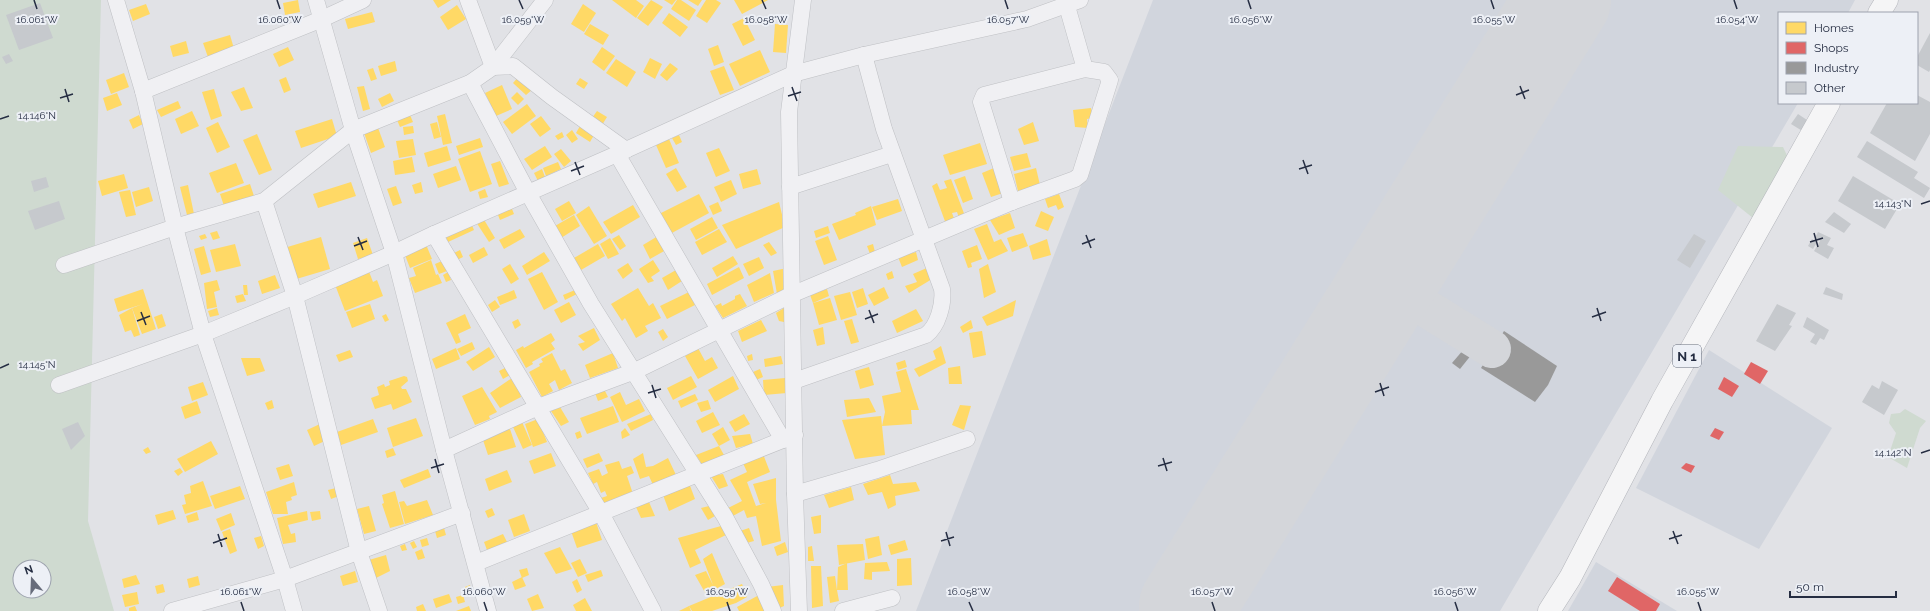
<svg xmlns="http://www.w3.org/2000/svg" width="1930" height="611" font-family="Raleway,sans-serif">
<rect width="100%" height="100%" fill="#e1e2e6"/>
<!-- built -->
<g fill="#d1d5dd">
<polygon points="1153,0 1855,0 1848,13 1779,13 1779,103 1798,103 1500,611 916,611"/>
<polygon points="1709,350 1832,428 1759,549 1636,488"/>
<polygon points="1596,562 1677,611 1568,611"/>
</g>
<!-- green -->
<g fill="#cfdad0" fill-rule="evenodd">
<path d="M 0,0 L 101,0 L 88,521 L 114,611 L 0,611 ZM 20,567 L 44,567 L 44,591 L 20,591 Z"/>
<polygon points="1738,146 1783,147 1791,164 1753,218 1718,190"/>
<polygon points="1905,409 1926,421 1920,428 1907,468 1888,457 1896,433 1889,423 1891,414 1900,413"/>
</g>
<!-- homes -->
<g fill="#ffd966">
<polygon points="298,0 300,12 285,15 283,3"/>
<polygon points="433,0 451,0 438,8"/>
<polygon points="612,0 636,0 644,6 636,18"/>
<polygon points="651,0 663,7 648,26 637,18"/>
<polygon points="664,0 676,0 672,5"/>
<polygon points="677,0 681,0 696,10 689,21 671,9"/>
<polygon points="688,0 702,0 698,6"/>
<polygon points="706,0 716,0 721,3 707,23 696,16"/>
<polygon points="734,0 768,0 742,14"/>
<polygon points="146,4 150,14 133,21 129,10"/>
<polygon points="583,4 596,13 584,32 571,24"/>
<polygon points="457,5 466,19 448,30 440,17"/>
<polygon points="372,12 375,22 348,29 345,19"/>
<polygon points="669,13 688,27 680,37 662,23"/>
<polygon points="744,18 755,40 743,46 732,24"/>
<polygon points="590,24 609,35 603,45 584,34"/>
<polygon points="775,24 788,25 786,53 773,52"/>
<polygon points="230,35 235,52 209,60 203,43"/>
<polygon points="186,41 189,53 173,57 170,46"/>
<polygon points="718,45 724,62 714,66 708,49"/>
<polygon points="288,47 294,60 279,67 273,54"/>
<polygon points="602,47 615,56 604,71 592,62"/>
<polygon points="760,50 770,72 740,86 729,64"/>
<polygon points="650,58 662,64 655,79 643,72"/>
<polygon points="616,59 636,72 627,87 606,73"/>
<polygon points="395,61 397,71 381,76 378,66"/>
<polygon points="670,63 678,69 667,81 660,75"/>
<polygon points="724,66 734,90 720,95 710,71"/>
<polygon points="373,68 377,79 371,81 367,70"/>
<polygon points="124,73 129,87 111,94 106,80"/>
<polygon points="520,75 533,89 526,95 513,83"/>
<polygon points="286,77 291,90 284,93 279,80"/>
<polygon points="580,78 588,83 584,89 576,84"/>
<polygon points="502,85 512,109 496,116 485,93"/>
<polygon points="364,86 370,109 363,111 357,87"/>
<polygon points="244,87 253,108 241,111 231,92"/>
<polygon points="214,89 222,116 211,120 202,92"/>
<polygon points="517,92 524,99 518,105 511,98"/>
<polygon points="117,93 122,105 107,111 103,98"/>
<polygon points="390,93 394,101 382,107 378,99"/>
<polygon points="178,101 181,108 161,117 157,110"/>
<polygon points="527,104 536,116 512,134 503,122"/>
<polygon points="1091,108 1093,118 1087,119 1088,128 1075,127 1073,110"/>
<polygon points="192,111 199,126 181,134 175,119"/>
<polygon points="597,111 607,117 602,125 592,118"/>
<polygon points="445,114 452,143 443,145 437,116"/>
<polygon points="139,115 143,124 133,129 129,120"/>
<polygon points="410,115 413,122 400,127 397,120"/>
<polygon points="541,116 551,129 540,137 530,124"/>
<polygon points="332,119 337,136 301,148 295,131"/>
<polygon points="218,122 230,147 217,153 206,128"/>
<polygon points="437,122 441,137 434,139 430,124"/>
<polygon points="1033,122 1039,141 1024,145 1018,129"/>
<polygon points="377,125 385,147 371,153 363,130"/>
<polygon points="413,126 414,133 404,135 403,127"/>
<polygon points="580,126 594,135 590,142 576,133"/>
<polygon points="572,130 578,139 572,143 566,135"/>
<polygon points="562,132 564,137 558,140 555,136"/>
<polygon points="257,134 272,170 259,175 243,140"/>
<polygon points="679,135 682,142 676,145 672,138"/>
<polygon points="480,138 483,147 459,155 456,146"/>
<polygon points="413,139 416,155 399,158 396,141"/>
<polygon points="669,139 679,163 666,168 656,145"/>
<polygon points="980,143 987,164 950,175 943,155"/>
<polygon points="447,146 451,160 428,167 424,153"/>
<polygon points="545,146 552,157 532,170 524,159"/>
<polygon points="719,148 730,171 716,177 706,153"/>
<polygon points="561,149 571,161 564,167 554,154"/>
<polygon points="480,151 492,184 470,192 458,159"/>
<polygon points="1027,153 1031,167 1014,171 1010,157"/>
<polygon points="412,157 415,172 395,175 393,161"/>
<polygon points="500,161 509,184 499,187 491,164"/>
<polygon points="558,162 561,169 546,176 543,168"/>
<polygon points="236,163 244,183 217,193 209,173"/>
<polygon points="456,166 461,180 438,188 433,174"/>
<polygon points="676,168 687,187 677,192 666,174"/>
<polygon points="994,168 1003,193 991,197 982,173"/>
<polygon points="1036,168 1040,185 1018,191 1014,174"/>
<polygon points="542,169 545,177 538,181 534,173"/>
<polygon points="757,169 761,184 743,189 739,174"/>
<polygon points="124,174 128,188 102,196 98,181"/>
<polygon points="965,176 973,199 963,203 954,180"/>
<polygon points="951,179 965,216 959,218 957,212 952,213 955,221 946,224 932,186 937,183 940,190 947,188 944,181"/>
<polygon points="731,180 737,194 721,202 714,187"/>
<polygon points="351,182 356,196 318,208 313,194"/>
<polygon points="421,182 423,192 415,194 412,185"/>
<polygon points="250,184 254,196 224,206 220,194"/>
<polygon points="188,185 194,214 187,215 180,187"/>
<polygon points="396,186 402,203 393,206 387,189"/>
<polygon points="149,187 153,201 136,207 132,192"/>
<polygon points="485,189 488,197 480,199 478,192"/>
<polygon points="130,190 136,215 126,217 119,192"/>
<polygon points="699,194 709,213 670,234 659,214"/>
<polygon points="1059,194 1064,207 1058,210 1056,205 1048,208 1045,199"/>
<polygon points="898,199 902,211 877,220 872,207"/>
<polygon points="569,201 576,213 562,221 555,209"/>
<polygon points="718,202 722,211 713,215 709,206"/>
<polygon points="779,202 785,227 736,249 722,225"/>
<polygon points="510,204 514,214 500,220 496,210"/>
<polygon points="633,205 640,217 611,234 603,222"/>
<polygon points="589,206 607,236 594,244 576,215"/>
<polygon points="871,206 876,225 839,240 832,224 856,215 855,213"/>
<polygon points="1041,211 1054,217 1048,231 1035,226"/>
<polygon points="1010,213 1015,228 999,235 990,220"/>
<polygon points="574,215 580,226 561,238 555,226"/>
<polygon points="712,217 718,228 696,240 690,229"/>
<polygon points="483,218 495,238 489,242 476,222"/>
<polygon points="471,223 474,230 448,242 445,235"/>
<polygon points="987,224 994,242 1001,239 1008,251 988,260 974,229"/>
<polygon points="828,226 830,233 816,238 814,231"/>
<polygon points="520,229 525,237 504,249 499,240"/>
<polygon points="719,229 727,242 702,255 695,242"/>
<polygon points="217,231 220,238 213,240 210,233"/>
<polygon points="1023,233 1028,246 1012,252 1007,238"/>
<polygon points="205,234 207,238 201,240 199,236"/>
<polygon points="619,235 626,246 620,250 612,239"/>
<polygon points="658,236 666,250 650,259 643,245"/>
<polygon points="828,236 837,260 824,265 815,241"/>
<polygon points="321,237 330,269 293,280 284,248"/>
<polygon points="367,238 373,255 358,259 353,243"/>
<polygon points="610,238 619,254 608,259 600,244"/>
<polygon points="1047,239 1051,255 1033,260 1029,246"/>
<polygon points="425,242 432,259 410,268 403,250"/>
<polygon points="769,242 777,253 771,256 763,245"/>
<polygon points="235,244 241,266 216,272 210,250"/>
<polygon points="598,244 605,256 581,270 574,258"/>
<polygon points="873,244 875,252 870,254 867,246"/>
<polygon points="977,245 982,259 971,263 972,267 968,268 962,251"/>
<polygon points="204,246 211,272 201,275 194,249"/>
<polygon points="484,247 488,255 473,263 469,255"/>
<polygon points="460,250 463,257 457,260 454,253"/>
<polygon points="544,252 550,261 527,275 522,266"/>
<polygon points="916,252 918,260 902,267 898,257"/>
<polygon points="733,256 738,264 717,277 712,268"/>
<polygon points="759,257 764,268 749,276 743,264"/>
<polygon points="431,260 436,275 438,274 442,283 415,293 409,278 416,276 413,268"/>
<polygon points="653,260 660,271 651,277 654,281 648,283 639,269"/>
<polygon points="442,261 447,271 439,274 435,264"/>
<polygon points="628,263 633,271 623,279 617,270"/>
<polygon points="510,264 519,279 511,284 502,269"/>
<polygon points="988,264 996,292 984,298 979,269"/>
<polygon points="739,267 744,278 712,295 707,284"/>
<polygon points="929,267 937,276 909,293 905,286 917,282 913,274"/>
<polygon points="787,268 791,292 777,294 773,271"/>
<polygon points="368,269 373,282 377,280 383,296 345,311 334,282"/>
<polygon points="676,270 682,281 668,290 662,278"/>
<polygon points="892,271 894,278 888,280 886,274"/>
<polygon points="448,272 451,280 446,282 443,275"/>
<polygon points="542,272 558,302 544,310 528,279"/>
<polygon points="770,273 774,293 754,302 747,285"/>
<polygon points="275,275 280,288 262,294 258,281"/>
<polygon points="217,280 220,290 214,292 217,307 207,309 204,283"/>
<polygon points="243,285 247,285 248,295 244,295"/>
<polygon points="884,287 889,298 874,306 868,295"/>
<polygon points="638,288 649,306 653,303 661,318 645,326 648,331 636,338 625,318 622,321 611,304"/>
<polygon points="863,288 868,304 857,308 852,292"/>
<polygon points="143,289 156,329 142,334 132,308 143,304 118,312 114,299"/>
<polygon points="827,289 829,296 813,303 810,295"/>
<polygon points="514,290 517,298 500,305 497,297"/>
<polygon points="575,290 577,294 565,300 563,295"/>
<polygon points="689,292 695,305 667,319 660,306"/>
<polygon points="850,292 857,315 841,320 834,296"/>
<polygon points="243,294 246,301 237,303 235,296"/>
<polygon points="740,294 747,306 723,318 715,306 721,303 722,306 735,299 735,296"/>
<polygon points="830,298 837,320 819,325 813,303"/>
<polygon points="495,300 500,307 492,312 488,305"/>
<polygon points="1016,300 1013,316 987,326 982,317"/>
<polygon points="569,302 576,315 561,323 554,310"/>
<polygon points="370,304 375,319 352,328 346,312"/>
<polygon points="132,308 140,335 134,337 131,330 125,332 119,315"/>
<polygon points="217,308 219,315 210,317 208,311"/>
<polygon points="784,308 784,322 779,321 776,313"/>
<polygon points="916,309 923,321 897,333 892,321"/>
<polygon points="162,314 166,326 158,329 154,317"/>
<polygon points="386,314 389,320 385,322 382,316"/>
<polygon points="465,314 471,328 458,334 461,342 456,344 446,323"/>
<polygon points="518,319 521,325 515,329 512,322"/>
<polygon points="852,319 859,342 851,344 844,321"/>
<polygon points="761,320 767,331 742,342 738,331"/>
<polygon points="971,320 973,328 963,333 960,327"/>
<polygon points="823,327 825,344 817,346 813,330"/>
<polygon points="594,328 600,340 583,351 578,344 585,342 578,336"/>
<polygon points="663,329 668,337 663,341 658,332"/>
<polygon points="982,331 986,355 973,358 969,333"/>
<polygon points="551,333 555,340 551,343 555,349 532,362 533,364 526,368 516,350 523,346 524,348"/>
<polygon points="472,342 475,349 461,356 457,349"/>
<polygon points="941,346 946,363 919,377 914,369 936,359 933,351"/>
<polygon points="489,347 495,357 473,371 466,362"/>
<polygon points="456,348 460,359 436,369 432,359"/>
<polygon points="698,348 705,361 712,357 718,368 698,379 685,356"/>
<polygon points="350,350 353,357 339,362 336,355"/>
<polygon points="552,353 561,371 565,369 572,383 559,390 555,380 549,384 553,391 542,397 529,372 540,366 539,364 543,362 541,359"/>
<polygon points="613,353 618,368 590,378 585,365"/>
<polygon points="752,354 753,360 748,361 747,356"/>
<polygon points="781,356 783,364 765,367 764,359"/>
<polygon points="241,358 260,358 265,371 247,376"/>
<polygon points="905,360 907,367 898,370 896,363"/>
<polygon points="960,366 962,384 949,384 948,368"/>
<polygon points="869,367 874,385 860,389 855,371"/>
<polygon points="505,368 510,375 503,379 499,371"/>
<polygon points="760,369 763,377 756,380 753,372"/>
<polygon points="906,369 919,410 911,410 912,424 882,426 885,412 882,396 901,392 896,372"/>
<polygon points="404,376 407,377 408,381 401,387 402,389 406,389 412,402 393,410 391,404 375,409 371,398 379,395 377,387 384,384 385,387 390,385 389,381"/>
<polygon points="691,376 697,387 673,400 667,388"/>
<polygon points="733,376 739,389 715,402 708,390"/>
<polygon points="512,378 516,383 515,386 518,387 521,397 500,408 490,393"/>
<polygon points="785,378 787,393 764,395 763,380"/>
<polygon points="203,382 208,395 192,401 188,387"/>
<polygon points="482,387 497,412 489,416 490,419 475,425 462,396"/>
<polygon points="604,389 608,397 598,401 595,393"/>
<polygon points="620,392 626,405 639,399 645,411 622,422 610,397"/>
<polygon points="695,394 698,400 681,408 678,401"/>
<polygon points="869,398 876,412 847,417 844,400"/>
<polygon points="272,400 274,408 268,410 265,403"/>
<polygon points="708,400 711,409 701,412 697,403"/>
<polygon points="197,401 201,413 185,419 181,407"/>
<polygon points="960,405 971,406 964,430 952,425"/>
<polygon points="613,406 619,422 587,434 580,418"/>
<polygon points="560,407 569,422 561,426 551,411"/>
<polygon points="713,412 720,425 702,433 696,421"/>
<polygon points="651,414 653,420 631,431 627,424"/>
<polygon points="744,414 750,424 735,432 729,422"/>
<polygon points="881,416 885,455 855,459 842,420"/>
<polygon points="416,418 423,436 393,447 387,428"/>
<polygon points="373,419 378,432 341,445 337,432"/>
<polygon points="538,419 547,442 533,447 525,424"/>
<polygon points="522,422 532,445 523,449 513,427"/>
<polygon points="320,424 327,440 314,446 307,430"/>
<polygon points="723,427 730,440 719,446 712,434"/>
<polygon points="625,428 630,435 622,439 621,432"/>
<polygon points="510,429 516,447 488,455 482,437"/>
<polygon points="580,431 582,437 577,439 575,433"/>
<polygon points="750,434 753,444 736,448 732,436"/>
<polygon points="211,441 218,454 185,472 177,459"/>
<polygon points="719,446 724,455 703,466 696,455"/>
<polygon points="148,447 151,452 146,454 143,450"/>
<polygon points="393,448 396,455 387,458 385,451"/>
<polygon points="551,453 556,466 534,474 529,461"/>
<polygon points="599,453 603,461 587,468 583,459"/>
<polygon points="643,453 646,467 653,466 668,458 676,475 653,485 649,476 640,479 633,459"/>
<polygon points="763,454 770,472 747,482 756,506 766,503 760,504 753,484 776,478 776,500 781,541 762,546 756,516 747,518 744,510 731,517 728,508 742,501 730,480 747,472 742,461"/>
<polygon points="619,461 622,469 631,466 634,473 627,476 633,494 604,506 601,498 607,496 605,491 601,493 597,482 593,484 588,473 599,469 602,476 608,473 605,465"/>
<polygon points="289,464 293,476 280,480 276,468"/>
<polygon points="180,468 183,472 178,476 174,471"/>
<polygon points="428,469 431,477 404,488 400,480"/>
<polygon points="507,470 512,482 489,491 485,479"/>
<polygon points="723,474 728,486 719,489 711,476"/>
<polygon points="890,475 893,484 916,482 920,491 895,496 896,505 888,509 882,492 868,495 863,484"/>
<polygon points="203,481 212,506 185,514 182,505 186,504 184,495 191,493 190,486"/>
<polygon points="294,482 297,495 291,497 292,500 286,502 288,514 273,514 266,492"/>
<polygon points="689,483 695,499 669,511 663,495"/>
<polygon points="240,486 245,499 215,509 210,496"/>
<polygon points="851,487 854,500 829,508 824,495"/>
<polygon points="336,488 339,496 331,499 328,490"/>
<polygon points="395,491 404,524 390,528 382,504 384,503 382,495"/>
<polygon points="427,500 433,515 405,524 399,502 404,501 407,506"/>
<polygon points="649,502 655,516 641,518 636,507"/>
<polygon points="369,506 376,531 364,534 357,509"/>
<polygon points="709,506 715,516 708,520 701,508"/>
<polygon points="492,508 495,515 488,518 485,511"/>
<polygon points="173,510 176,519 158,525 155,515"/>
<polygon points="307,511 308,520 288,525 291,534 295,533 296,542 283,544 277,518"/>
<polygon points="320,511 321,519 312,521 310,512"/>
<polygon points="197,512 199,520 188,523 186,516"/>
<polygon points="231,513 235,525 221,531 216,519"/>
<polygon points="524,514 530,531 514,537 508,520"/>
<polygon points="821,515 821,533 814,534 811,517"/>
<polygon points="596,522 602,540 577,548 571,531"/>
<polygon points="721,526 726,535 695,550 701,563 690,568 678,538"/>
<polygon points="444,528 446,535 437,538 435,531"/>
<polygon points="749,528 754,541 743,544 737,532"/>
<polygon points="230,529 237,551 230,554 222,532"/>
<polygon points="503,534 507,542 487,550 484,542"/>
<polygon points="261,536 264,546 258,549 254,538"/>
<polygon points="879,536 882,555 868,559 865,539"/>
<polygon points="427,538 429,545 422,547 420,540"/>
<polygon points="905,540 908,550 891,555 888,545"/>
<polygon points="414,541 417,547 413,549 410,543"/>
<polygon points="785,542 788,552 777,556 774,547"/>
<polygon points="405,544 407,550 402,551 400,546"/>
<polygon points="863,544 865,560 839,565 837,545"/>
<polygon points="812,546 814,561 808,561 808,547"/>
<polygon points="560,547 572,569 556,574 544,553"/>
<polygon points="422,549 425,558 418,560 415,552"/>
<polygon points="712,553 725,584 714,590 715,592 707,596 695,575 706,571 713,585 703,559"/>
<polygon points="386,555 390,571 374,579 369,560"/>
<polygon points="911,558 912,585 897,586 897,559"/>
<polygon points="580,559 587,573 578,577 571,563"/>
<polygon points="887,562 890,571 872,572 872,580 864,579 865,563"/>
<polygon points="847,563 848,590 837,590 839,601 830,603 827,577 835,576 837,590 838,567"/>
<polygon points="811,566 821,566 823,606 812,608"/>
<polygon points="527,568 529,575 522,578 519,570"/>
<polygon points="601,570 603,576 588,582 585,575"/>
<polygon points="355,571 358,582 343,586 340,576"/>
<polygon points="136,575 140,584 124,588 122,579"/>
<polygon points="198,576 200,585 189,588 187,579"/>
<polygon points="522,577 526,586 515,590 512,582"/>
<polygon points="577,579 582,590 577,593 572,582"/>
<polygon points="163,584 165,592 157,594 155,586"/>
<polygon points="742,584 747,597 736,603 712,611 692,611 689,606 691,611 679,611 689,606"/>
<polygon points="470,585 471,592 466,593 465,587"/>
<polygon points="783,585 784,606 777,609 767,587"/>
<polygon points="137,592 139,604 125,607 122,595"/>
<polygon points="449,594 452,602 436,608 433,599"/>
<polygon points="538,594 544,608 532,611 527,599"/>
<polygon points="463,595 465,602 458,604 456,597"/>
<polygon points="759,595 766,611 739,611 737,607"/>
<polygon points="585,598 592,611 576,611 573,605"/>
<polygon points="423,604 426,611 417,611 416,607"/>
<polygon points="135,606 137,611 129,611 129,608"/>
<polygon points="469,606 471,611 456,611"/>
</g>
<!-- shops -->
<g fill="#e06666">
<polygon points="1751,362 1768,371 1760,384 1744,374"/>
<polygon points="1724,377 1739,386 1732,397 1718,389"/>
<polygon points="1715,428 1724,432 1719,440 1710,436"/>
<polygon points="1686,463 1695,466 1691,473 1681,468"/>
<polygon points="1617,577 1660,604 1656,611 1640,611 1608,591"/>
</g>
<!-- industry -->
<g fill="#999">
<polygon points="1504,331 1557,366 1548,385 1535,402 1481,368"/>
<polygon points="1464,349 1472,354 1460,369 1452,363"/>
</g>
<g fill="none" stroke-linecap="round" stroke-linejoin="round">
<!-- taxiway -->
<polyline stroke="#d4d6da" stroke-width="38" points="1387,284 1492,349"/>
<!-- runway -->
<polyline stroke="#d4d6da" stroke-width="96" points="1187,606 1563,0"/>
</g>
<!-- building -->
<g fill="#c6c9cd">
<polygon points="40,3 53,38 19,50 6,15"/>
<polygon points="1930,33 1930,70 1929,72 1917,65 1917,57"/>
<polygon points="9,54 13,61 6,64 2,57"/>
<polygon points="1917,95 1930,102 1930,134 1915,161 1870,133 1887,103 1917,103"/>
<polygon points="1798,114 1810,122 1804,132 1791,124"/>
<polygon points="1867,141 1918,172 1914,178 1930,188 1924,198 1857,157"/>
<polygon points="1853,176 1900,204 1885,229 1838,201"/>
<polygon points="46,177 49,187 34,192 31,181"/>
<polygon points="59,201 65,219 35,230 28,211"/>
<polygon points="1834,212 1851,224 1844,233 1825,222"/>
<polygon points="1818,232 1831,238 1827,245 1834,248 1828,259 1814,251 1820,241 1815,238"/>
<polygon points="1694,234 1706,241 1690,268 1677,260"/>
<polygon points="1812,239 1817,242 1813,249 1808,246"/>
<polygon points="1826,287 1843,294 1842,300 1823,294"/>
<polygon points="1777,304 1796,313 1789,325 1792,326 1775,351 1756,341"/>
<polygon points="1807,317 1829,330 1824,340 1820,338 1816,345 1810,342 1815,334 1803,327"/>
<polygon points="1882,381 1898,390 1884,415 1862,402 1872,385 1879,389"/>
<polygon points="78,422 85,436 71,450 62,429"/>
</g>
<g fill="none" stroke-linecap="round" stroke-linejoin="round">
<!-- street casing -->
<g stroke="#bfc0c4" stroke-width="17">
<g id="street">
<polyline points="116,0 143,91 175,227 203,334 285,579 294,611"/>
<polyline points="316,0 353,130 394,253 444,450 488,611"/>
<polyline points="468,0 493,67 513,66 552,97 626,150"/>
<polyline points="470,83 528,193 591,304 725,517 761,584 773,611"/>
<polyline points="143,91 322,19 363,0"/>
<polyline points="617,154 783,440"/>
<polyline points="790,187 892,154"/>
<polyline points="264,201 295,296 359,552 379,611"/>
<polyline points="1012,202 981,102 984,95 1085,69"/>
<polyline points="434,234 601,513 653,611"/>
<polyline points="64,265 175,227 264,201 353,130 470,83 493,67 545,0"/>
<path d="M 794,381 L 926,335 C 938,326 944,304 942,289 L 884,129 L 864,55"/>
<polyline points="59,385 203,334 295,296 394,253 434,234 617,154 793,74 864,55 1027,19 1080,0"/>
<polyline points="444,450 538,407 635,371 791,295 1012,202 1075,179 1080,175 1110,80 1104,72 1085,69 1067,6"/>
<polyline points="795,494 877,470 967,439"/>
<polyline points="476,563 795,435"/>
<polyline points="172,611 285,579 462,513"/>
<polyline points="799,611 795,494 789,112 803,0"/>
<polyline points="843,611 892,598"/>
</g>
</g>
<!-- highway casing -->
<g stroke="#b3b5bb" stroke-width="23">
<g id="highway">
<polyline points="1879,13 1887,0"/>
<polyline points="1549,611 1570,578 1662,401 1829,103"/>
</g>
</g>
<!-- street -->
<use href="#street" stroke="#f0f0f3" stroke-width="16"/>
<!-- highway -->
<use href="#highway" stroke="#f5f5f6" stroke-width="22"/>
</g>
<!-- ticks -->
<path fill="none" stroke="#252d42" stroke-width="1.5" d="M 34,0 L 37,9M 277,0 L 280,9M 519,0 L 523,9M 762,0 L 766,9M 1005,0 L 1008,9M 1248,0 L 1251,9M 1491,0 L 1494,9M 1734,0 L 1737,9M 1520,86 L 1525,99M 792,87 L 797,101M 65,89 L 69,102M 1516,95 L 1529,90M 788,96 L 801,92M 60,98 L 73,94M 0,119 L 9,116M 1303,160 L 1308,174M 575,162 L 580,175M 1299,169 L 1312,165M 571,171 L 584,166M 1921,204 L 1930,201M 1814,233 L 1818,247M 1086,235 L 1091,248M 358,237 L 363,250M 1810,242 L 1823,238M 1082,244 L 1095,239M 354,246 L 367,241M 1597,308 L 1601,321M 869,310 L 874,323M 141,312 L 146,325M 1592,317 L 1606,312M 865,319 L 878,314M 137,321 L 150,316M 0,368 L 9,364M 1380,383 L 1384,396M 652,385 L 656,398M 1375,392 L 1389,387M 648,393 L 661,389M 1921,453 L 1930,450M 1163,458 L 1167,471M 435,459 L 439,473M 1158,466 L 1172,462M 431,468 L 444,464M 1673,531 L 1678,544M 946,532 L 950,546M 218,534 L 222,547M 1669,539 L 1682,535M 941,541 L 954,537M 213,543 L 227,538M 241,602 L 244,611M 484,602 L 487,611M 727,602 L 730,611M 969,602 L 973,611M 1212,602 L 1215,611M 1455,602 L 1458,611M 1698,602 L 1701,611"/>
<g text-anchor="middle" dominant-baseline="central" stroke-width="4" stroke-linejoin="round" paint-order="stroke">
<!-- shield labels -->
<rect fill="#edf0f6" stroke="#616878" stroke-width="1" x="1673" y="345" width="28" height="22" rx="3"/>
<g font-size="13" font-weight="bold" fill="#252d42">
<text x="1687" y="356">N 1</text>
</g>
</g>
<g font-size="10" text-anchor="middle" fill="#252d42" stroke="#edf0f6" stroke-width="4" stroke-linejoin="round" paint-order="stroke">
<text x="37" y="23">16.061°W</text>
<text x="280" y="23">16.060°W</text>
<text x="523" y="23">16.059°W</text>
<text x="766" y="23">16.058°W</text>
<text x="1008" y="23">16.057°W</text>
<text x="1494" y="23">16.055°W</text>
<text x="1737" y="23">16.054°W</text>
<text x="1251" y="23">16.056°W</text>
<text x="37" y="119">14.146°N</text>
<text x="1893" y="207">14.143°N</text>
<text x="37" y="368">14.145°N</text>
<text x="1893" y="456">14.142°N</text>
<text x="241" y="595">16.061°W</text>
<text x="484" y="595">16.060°W</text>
<text x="727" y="595">16.059°W</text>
<text x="969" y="595">16.058°W</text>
<text x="1212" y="595">16.057°W</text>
<text x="1455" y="595">16.056°W</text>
<text x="1698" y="595">16.055°W</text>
</g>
<!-- legend -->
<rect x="1778" y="12" width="140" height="92" fill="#edf0f6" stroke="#9da2ae"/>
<rect x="1786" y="22" width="20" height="12" fill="#ffd966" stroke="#9da2ae"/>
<text x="1814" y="32" font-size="12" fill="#252d42">Homes</text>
<rect x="1786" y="42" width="20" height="12" fill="#e06666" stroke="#9da2ae"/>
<text x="1814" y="52" font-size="12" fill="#252d42">Shops</text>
<rect x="1786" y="62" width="20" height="12" fill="#999999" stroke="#9da2ae"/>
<text x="1814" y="72" font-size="12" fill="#252d42">Industry</text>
<rect x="1786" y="82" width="20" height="12" fill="#c6c9cd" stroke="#9da2ae"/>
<text x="1814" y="92" font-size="12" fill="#252d42">Other</text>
<!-- north arrow -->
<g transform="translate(32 579) rotate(341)"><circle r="19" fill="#edf0f6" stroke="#9da2ae"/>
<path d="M0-3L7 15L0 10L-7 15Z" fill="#676c7b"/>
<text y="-6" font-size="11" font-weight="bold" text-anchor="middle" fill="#252d42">N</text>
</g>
<!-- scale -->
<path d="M1790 591v6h106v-6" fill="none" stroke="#252d42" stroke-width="2"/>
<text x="1796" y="591" font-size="12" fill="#252d42" stroke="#edf0f6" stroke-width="3" paint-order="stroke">50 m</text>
</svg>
